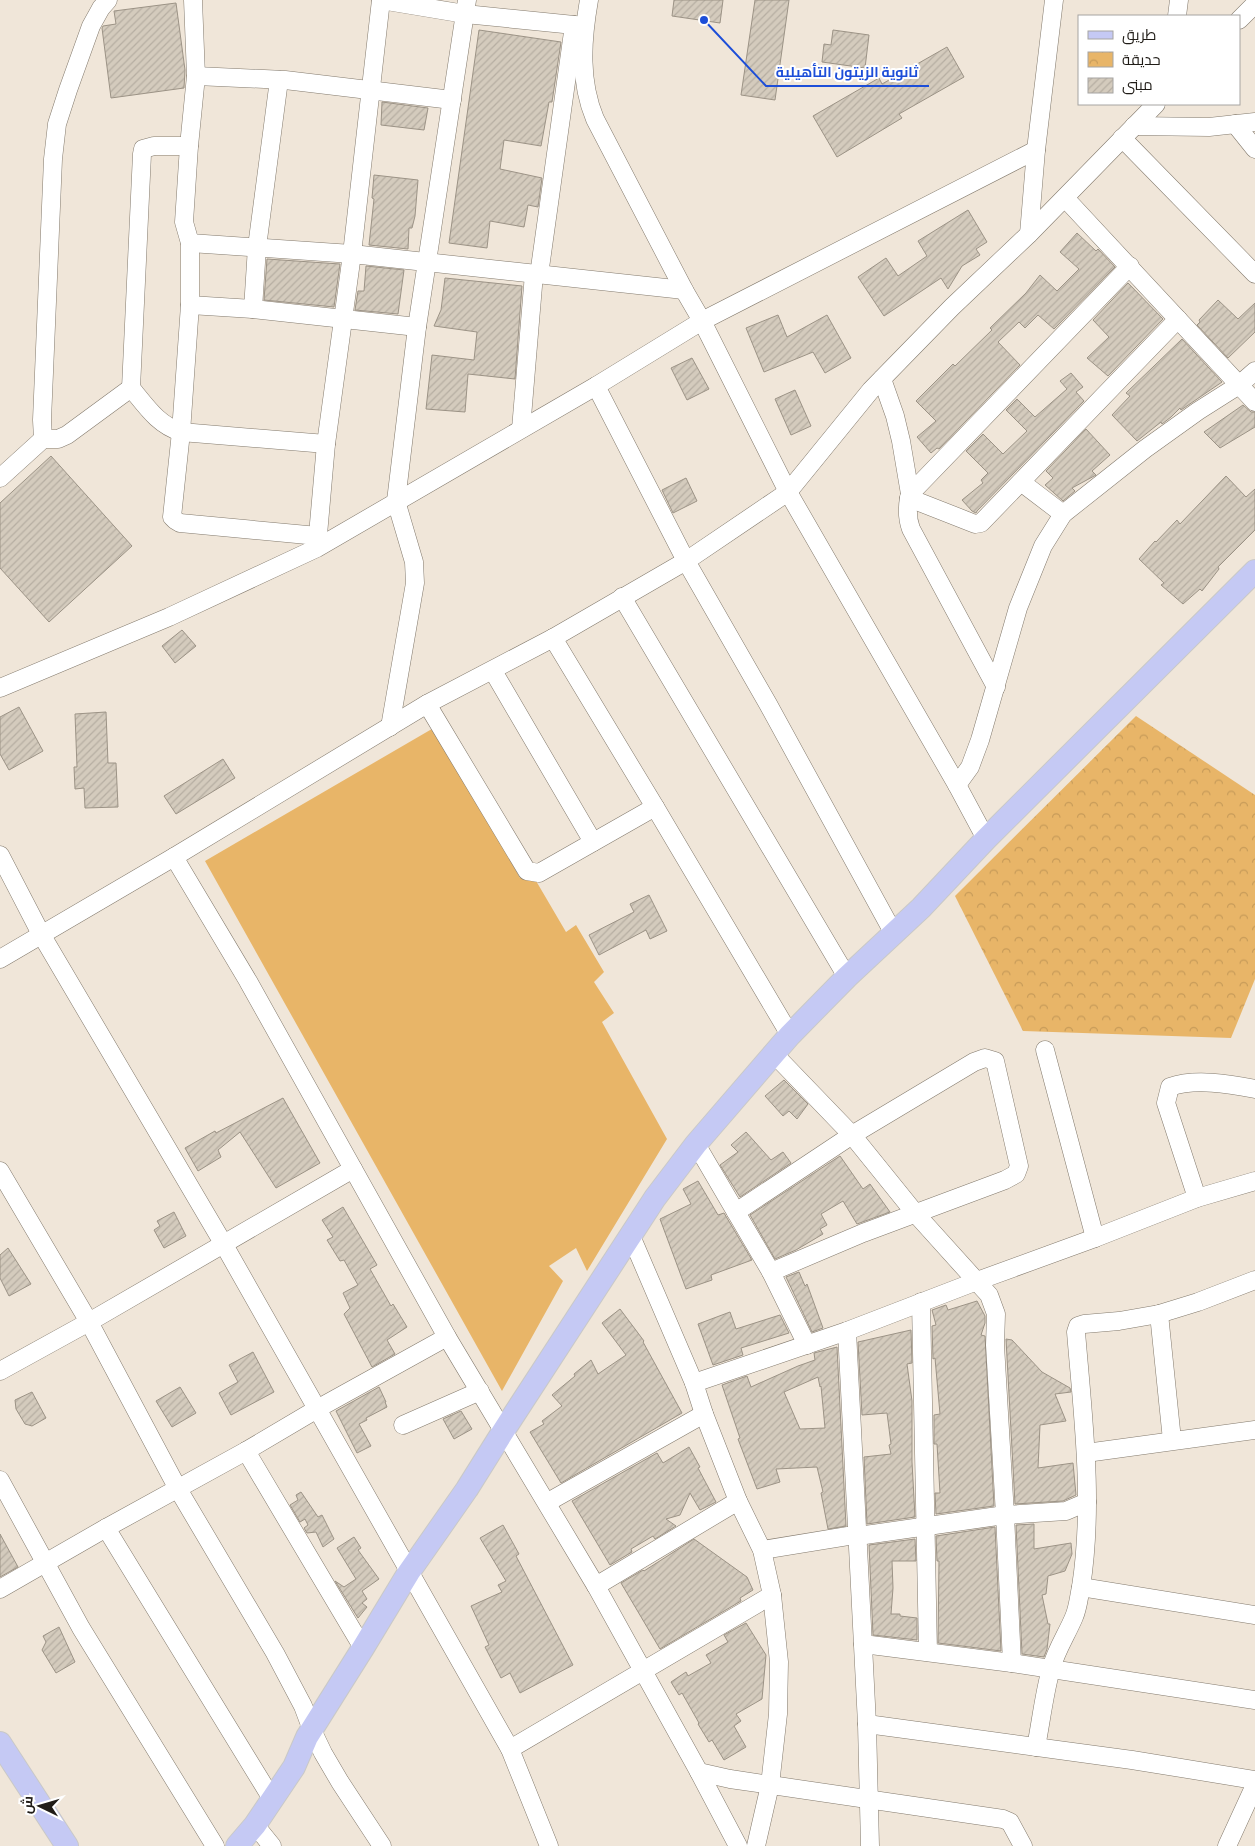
<svg xmlns="http://www.w3.org/2000/svg" width="1255" height="1846" font-family="'PT Sans Narrow',Cairo,sans-serif">
<defs>
<pattern id="park-crowns" width="20" height="18" patternUnits="userSpaceOnUse" patternTransform="scale(1.25)"><rect width="20" height="18" fill="#e8b568"/><path d="M2 6a3 3 0 1 1 6 0M12 15a3 3 0 1 1 6 0" fill="none" stroke="#c79b59"/></pattern>
<pattern id="building-hatch" width="6" height="6" patternUnits="userSpaceOnUse" patternTransform="scale(1.25)"><rect width="6" height="6" fill="#d4cbbd"/><path d="M-1 1l2-2M0 6l6-6M5 7l2-2" fill="none" stroke="#b6aea2"/></pattern>
</defs>
<rect width="100%" height="100%" fill="#f0e6d9"/>
<!-- grass -->
<polygon fill="#e8b568" points="437,726 520,878 532,874 566,932 576,925 604,972 594,982 614,1013 602,1022 667,1139 587,1271 576,1248 549,1266 563,1281 502,1391 205,861"/>
<!-- park -->
<polygon fill="url(#park-crowns)" points="1136,716 1255,795 1255,979 1231,1038 1023,1031 955,896"/>
<!-- building -->
<g fill="url(#building-hatch)" stroke="#9c9386" fill-rule="evenodd">
<polygon points="674,0 723,0 720,23 672,16"/>
<polygon points="755,0 789,0 775,100 741,95"/>
<polygon points="176,3 185,70 184,88 111,98 102,28 103,26 116,24 114,11"/>
<polygon points="479,30 561,42 552,102 549,102 541,146 504,140 500,169 542,178 538,207 528,205 524,227 490,221 487,248 449,243"/>
<polygon points="833,30 869,35 865,68 822,62 824,44 831,45"/>
<polygon points="947,47 964,77 899,114 902,118 837,157 813,116 879,78 882,84"/>
<polygon points="382,102 428,108 424,130 381,125"/>
<polygon points="374,175 418,180 415,216 412,228 409,228 408,249 369,245 374,199 372,198"/>
<polygon points="968,210 987,242 976,249 980,255 962,266 948,289 941,278 884,316 858,277 886,258 898,276 927,256 918,241"/>
<polygon points="1077,233 1096,251 1098,249 1115,267 1054,329 1038,315 1025,328 1019,322 998,342 1020,365 939,449 937,448 931,453 917,437 936,421 916,401 953,364 955,366 992,330 990,328 1026,293 1040,275 1057,291 1079,269 1060,252"/>
<polygon points="267,259 340,264 334,307 264,300"/>
<polygon points="366,266 404,270 398,314 355,310 358,291 364,291"/>
<polygon points="445,278 522,286 515,379 468,374 465,412 426,409 432,355 474,360 477,332 434,326 441,310"/>
<polygon points="1128,283 1163,319 1108,376 1087,358 1109,337 1093,320"/>
<polygon points="1218,300 1238,319 1255,303 1255,332 1228,358 1197,325 1200,322 1199,320"/>
<polygon points="778,315 787,337 827,315 851,358 825,373 813,352 764,372 746,328"/>
<polygon points="1182,339 1222,382 1181,410 1180,408 1171,417 1162,424 1161,422 1137,441 1112,415 1130,396 1126,393"/>
<polygon points="692,358 709,389 687,400 671,368"/>
<polygon points="1071,373 1083,387 1076,392 1084,401 977,511 976,513 972,511 962,500 983,483 981,480 988,473 966,451 983,434 1003,454 1027,431 1006,410 1017,399 1035,417 1067,389 1060,381"/>
<polygon points="795,390 811,426 791,435 775,399"/>
<polygon points="1243,405 1251,412 1255,412 1255,427 1220,448 1204,432"/>
<polygon points="1086,429 1110,455 1092,471 1096,475 1072,488 1075,491 1063,501 1045,485 1053,478 1046,471"/>
<polygon points="51,456 132,546 49,622 0,568 0,503"/>
<polygon points="1226,476 1246,497 1255,489 1255,530 1218,567 1219,569 1202,591 1200,589 1183,604 1161,585 1164,583 1139,559 1155,541 1156,542 1177,520 1180,524"/>
<polygon points="686,478 697,501 673,513 662,490"/>
<polygon points="182,630 196,646 175,663 162,646"/>
<polygon points="19,707 43,751 9,770 0,754 0,717"/>
<polygon points="106,712 108,763 116,763 118,807 85,808 84,788 75,789 74,767 77,767 75,714"/>
<polygon points="223,759 235,778 176,814 164,796"/>
<polygon points="649,895 667,931 650,939 646,930 599,955 589,935 634,912 630,904"/>
<polygon points="784,1080 808,1104 797,1119 789,1111 783,1116 765,1096"/>
<polygon points="283,1098 320,1163 276,1188 240,1132 218,1150 221,1157 198,1171 185,1148 215,1131 216,1133"/>
<polygon points="746,1132 771,1160 783,1152 791,1163 740,1197 720,1165 738,1152 731,1145"/>
<polygon points="840,1156 863,1189 870,1184 890,1212 857,1224 843,1201 821,1214 827,1225 820,1229 823,1234 796,1250 775,1259 750,1215"/>
<polygon points="698,1181 718,1215 724,1213 752,1260 711,1275 712,1280 686,1289 660,1219 691,1204 683,1189"/>
<polygon points="343,1207 377,1265 370,1269 391,1306 393,1304 407,1327 387,1340 395,1354 372,1367 344,1314 350,1308 343,1293 358,1285 344,1260 340,1261 327,1240 333,1237 322,1220"/>
<polygon points="174,1212 186,1236 164,1248 154,1230 160,1226 157,1221"/>
<polygon points="8,1248 31,1284 9,1296 0,1278 0,1255"/>
<polygon points="799,1272 805,1286 807,1284 823,1328 812,1332 786,1277"/>
<polygon points="977,1301 985,1316 985,1323 981,1335 985,1336 994,1506 936,1514 935,1493 940,1493 937,1444 934,1444 934,1415 940,1414 935,1358 933,1359 932,1326 936,1325 932,1310 946,1305 948,1310"/>
<polygon points="620,1309 644,1341 643,1342 682,1413 561,1483 530,1432 544,1424 542,1421 562,1406 552,1395 575,1376 574,1374 591,1360 598,1374 626,1355 602,1323"/>
<polygon points="730,1312 736,1329 780,1315 789,1333 741,1348 743,1355 713,1365 698,1324"/>
<polygon points="911,1330 912,1363 907,1364 912,1401 912,1462 915,1517 867,1524 864,1457 891,1454 889,1445 891,1444 887,1413 862,1415 858,1342"/>
<polygon points="1006,1339 1012,1340 1042,1372 1070,1388 1071,1392 1055,1394 1066,1421 1040,1425 1038,1468 1073,1463 1076,1495 1063,1501 1015,1504"/>
<path d="M 837,1347 L 846,1526 L 828,1529 L 821,1493 L 823,1492 L 817,1467 L 776,1469 L 780,1482 L 757,1489 L 738,1439 L 740,1438 L 722,1385 L 747,1376 L 751,1387 L 798,1366 L 815,1360 L 814,1353 ZM 818,1377 L 820,1387 L 821,1386 L 825,1428 L 800,1429 L 784,1392 Z"/>
<polygon points="253,1352 274,1392 231,1415 219,1393 238,1382 229,1365"/>
<polygon points="180,1387 196,1413 172,1427 156,1401"/>
<polygon points="379,1387 386,1402 385,1402 387,1407 366,1418 367,1420 359,1424 371,1446 357,1453 336,1411"/>
<polygon points="32,1392 46,1418 32,1426 25,1424 16,1409 15,1400"/>
<polygon points="461,1411 472,1429 454,1439 443,1419"/>
<polygon points="689,1447 700,1467 698,1468 716,1502 700,1510 690,1493 680,1515 666,1519 676,1526 655,1539 653,1536 631,1549 632,1552 610,1565 572,1501 657,1453 663,1463"/>
<polygon points="301,1492 318,1517 322,1515 334,1539 323,1547 316,1532 307,1533 304,1528 308,1525 305,1519 300,1522 290,1505 298,1500 296,1495"/>
<polygon points="1034,1524 1034,1549 1071,1543 1072,1554 1065,1571 1048,1576 1046,1594 1042,1595 1048,1624 1050,1624 1047,1649 1044,1657 1022,1654 1016,1525"/>
<polygon points="503,1525 519,1554 516,1556 573,1665 520,1693 510,1673 501,1678 485,1647 489,1645 471,1606 502,1592 498,1585 506,1581 480,1538"/>
<polygon points="995,1527 1001,1651 938,1643 939,1561 937,1561 936,1536"/>
<polygon points="0,1534 18,1567 0,1577"/>
<polygon points="354,1537 361,1548 358,1550 379,1579 362,1591 367,1599 362,1603 367,1607 358,1618 335,1581 344,1587 356,1579 337,1548"/>
<polygon points="694,1539 747,1577 753,1590 740,1598 741,1601 660,1649 621,1583 643,1570 644,1571"/>
<polygon points="915,1539 916,1561 892,1561 893,1588 891,1614 900,1614 900,1616 917,1618 917,1640 873,1635 869,1545"/>
<polygon points="746,1623 766,1655 762,1699 736,1714 741,1721 734,1726 746,1747 724,1760 712,1740 709,1742 698,1724 699,1723 682,1693 679,1695 671,1682 686,1672 688,1676 711,1663 706,1655 728,1642 724,1635"/>
<polygon points="59,1627 75,1662 56,1673 42,1650 46,1642 43,1636"/>
</g>
<g fill="none" stroke-linecap="round" stroke-linejoin="round">
<!-- minor casing -->
<g stroke="#837a6d" stroke-width="19">
<g id="minor">
<polyline points="193,0 196,76 189,146 184,222 190,243 190,305 181,432 172,517 175,520 180,523 318,536"/>
<polyline points="381,0 465,14 584,26"/>
<path d="M 589,0 C 582,40 579,81 595,119 L 684,290 L 702,321 L 788,492 L 957,785 L 986,839"/>
<polyline points="1177,16 1179,0"/>
<polyline points="1239,20 1255,4"/>
<polyline points="196,76 285,80 452,100"/>
<polyline points="1235,124 1255,149"/>
<polyline points="1134,126 1209,127 1255,122"/>
<polyline points="1122,138 1255,274"/>
<path d="M 189,146 L 154,146 L 143,149 L 142,154 L 131,388 C 146,406 158,425 181,432 L 326,444"/>
<polyline points="1065,198 1255,402"/>
<polyline points="1029,234 1036,150 1054,0"/>
<polyline points="190,243 352,254 684,290"/>
<polyline points="539,275 574,25"/>
<polyline points="190,305 253,309 417,327"/>
<polyline points="253,309 257,247 279,80"/>
<polyline points="882,379 895,416 901,441 910,494 909,498 975,524 981,523 1178,319"/>
<polyline points="596,386 686,561 768,704 894,934"/>
<polyline points="521,429 534,274"/>
<polyline points="43,439 42,420 53,159 57,124 68,90 91,26 101,8 108,0"/>
<polyline points="0,478 43,439 58,439 67,435 131,388"/>
<polyline points="1021,482 1063,514"/>
<polyline points="910,494 1130,266"/>
<path d="M 909,498 C 907,509 907,518 911,529 L 996,687"/>
<polyline points="317,546 326,444 352,254 381,0"/>
<polyline points="622,597 847,977"/>
<polyline points="553,638 655,807 790,1035"/>
<polyline points="493,671 593,842"/>
<polyline points="0,688 169,617 317,548 596,386 702,321 1036,150"/>
<polyline points="427,704 527,871 539,873 655,807"/>
<polyline points="390,727 415,583 414,562 396,501 417,327 467,0"/>
<polyline points="957,785 970,767 980,740 1018,608 1043,546 1063,514 1145,449 1198,411 1239,385 1255,371"/>
<polyline points="0,855 41,934 223,1243 510,1749 549,1846"/>
<polyline points="174,857 248,981 447,1337 596,1586 699,1772 738,1846"/>
<polyline points="0,959 174,857 427,704 553,638 686,561 788,492 871,390 952,307 1029,234 1156,104"/>
<polyline points="1045,1050 1095,1238"/>
<polyline points="774,1054 852,1135 915,1213 989,1295 996,1314 995,1345 1005,1515 1012,1663"/>
<polyline points="696,1144 771,1272 807,1345"/>
<polyline points="0,1171 89,1322 178,1489 275,1653 303,1706 312,1730 323,1753 340,1782 382,1846"/>
<path d="M 1197,1198 L 1166,1103 L 1170,1087 C 1195,1078 1229,1084 1255,1089"/>
<polyline points="736,1212 852,1135 974,1062 985,1058 995,1061 1019,1166 1016,1174 1005,1180 863,1233 771,1272"/>
<polyline points="631,1236 694,1383 704,1414 738,1501 762,1550 772,1595 779,1662 778,1714 770,1785 756,1846"/>
<polyline points="921,1302 928,1652"/>
<polyline points="1159,1314 1172,1440"/>
<polyline points="847,1331 867,1724 870,1846"/>
<polyline points="0,1371 89,1322 353,1169"/>
<polyline points="694,1383 847,1331 977,1281 1095,1238 1197,1198 1255,1181"/>
<polyline points="403,1425 480,1391"/>
<polyline points="246,1451 363,1648"/>
<polyline points="1086,1453 1255,1430"/>
<polyline points="0,1480 81,1628 215,1846"/>
<polyline points="548,1502 704,1414"/>
<polyline points="106,1528 272,1799"/>
<polyline points="762,1550 848,1536 858,1536 1005,1515 1066,1511 1087,1502"/>
<polyline points="596,1586 738,1501"/>
<polyline points="1081,1587 1255,1615"/>
<polyline points="0,1589 106,1528 246,1451 317,1409 447,1337"/>
<polyline points="863,1644 1012,1663 1255,1700"/>
<polyline points="867,1724 1132,1760 1255,1780"/>
<path d="M 1036,1747 C 1041,1722 1044,1694 1051,1669 C 1056,1650 1067,1634 1074,1617 C 1078,1608 1079,1596 1081,1587 C 1094,1503 1083,1417 1076,1332 L 1078,1326 L 1084,1324 L 1119,1321 L 1159,1314 L 1198,1302 L 1255,1280"/>
<polyline points="510,1749 772,1595"/>
<polyline points="699,1772 730,1779 1003,1819 1010,1822 1023,1846"/>
<polyline points="255,1825 272,1846"/>
<polyline points="1227,1846 1255,1785"/>
</g>
</g>
<!-- major casing -->
<g stroke="#c9c9c7" stroke-width="24">
<g id="major">
<polyline points="0,1743 67,1846"/>
<polyline points="237,1846 255,1825 294,1767 307,1737 363,1648 409,1572 467,1489 504,1430 655,1198 696,1144 790,1035 847,977 921,908 986,839 1255,571"/>
</g>
</g>
<!-- minor -->
<use href="#minor" stroke="#fff" stroke-width="18"/>
<!-- major -->
<use href="#major" stroke="#c5c9f4" stroke-width="22"/>
</g>
<!-- callouts -->
<path fill="none" stroke="#1d4ed8" stroke-width="2" d="M704 20L766 86H929"/>
<circle fill="#1d4ed8" stroke="#fff" stroke-width="2" cx="704" cy="20" r="5"/>
<g font-size="14" text-anchor="middle" font-weight="bold" fill="#1d4ed8" stroke="#fff" stroke-width="4" stroke-linejoin="round" paint-order="stroke">
<text x="847" y="77">ثانوية الزيتون التأهيلية</text>
</g>
<!-- legend -->
<rect x="1078" y="15" width="162" height="90" fill="#ffffff" stroke="#a6a4a2"/>
<rect x="1088" y="31" width="25" height="8" fill="#c5c9f4" stroke="#a6a4a2"/>
<text x="1122" y="40" font-size="15" fill="#201c17">طريق</text>
<rect x="1088" y="52" width="25" height="15" fill="url(#park-crowns)" stroke="#a6a4a2"/>
<text x="1122" y="65" font-size="15" fill="#201c17">حديقة</text>
<rect x="1088" y="78" width="25" height="15" fill="url(#building-hatch)" stroke="#a6a4a2"/>
<text x="1122" y="90" font-size="15" fill="#201c17">مبنى</text>
<!-- north arrow -->
<g transform="translate(40 1806) rotate(275)" stroke="#ffffff" stroke-width="4" paint-order="stroke">
<path d="M0-4L9 19L0 12L-9 19Z" fill="#201c17"/>
<text y="-8" font-size="14" font-weight="bold" text-anchor="middle" fill="#201c17">ش</text>
</g>
</svg>
